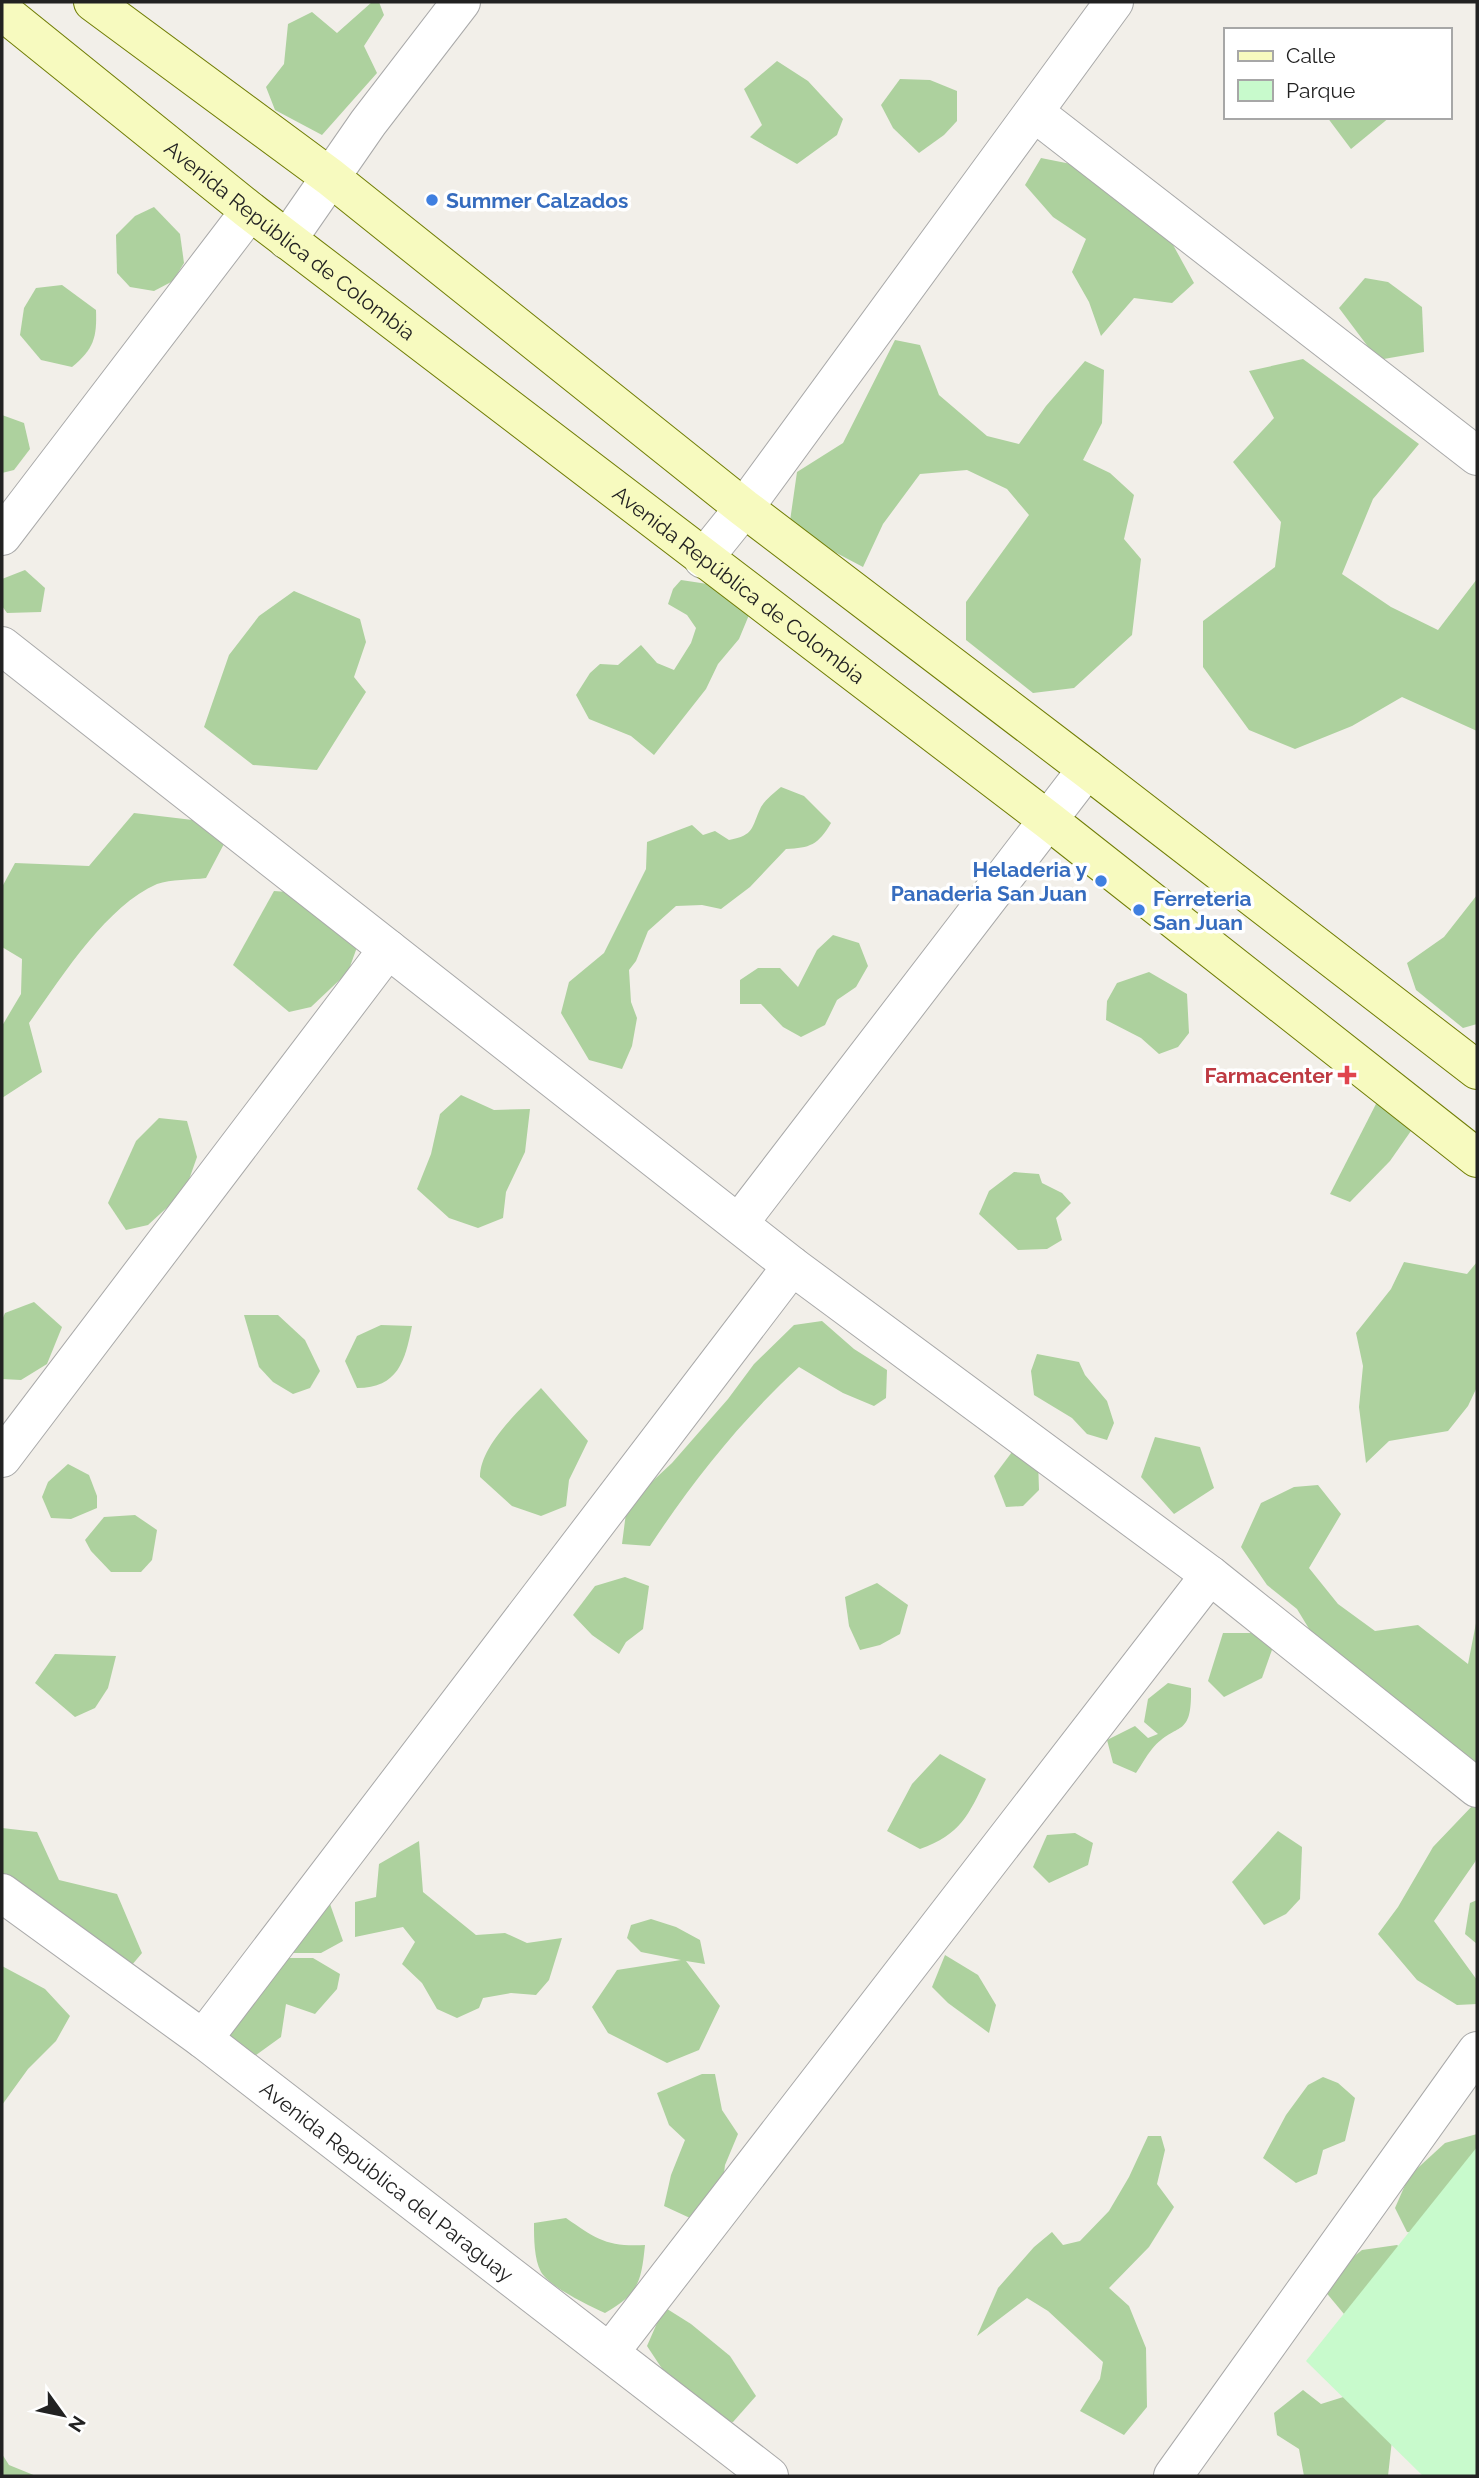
<svg xmlns="http://www.w3.org/2000/svg" width="1479" height="2478" font-family="Raleway,sans-serif">
<rect width="100%" height="100%" fill="#f2efe9"/>
<!-- forest -->
<g fill="#add19e">
<polygon points="372,2 379,2 384,15 364,46 377,73 322,135 275,110 266,87 284,64 288,24 312,12 337,33"/>
<polygon points="777,61 808,81 843,119 837,135 797,164 750,137 762,125 744,89"/>
<polygon points="900,79 930,80 957,91 957,121 944,135 919,153 893,128 881,105"/>
<polygon points="1327,117 1390,117 1351,149"/>
<polygon points="1041,158 1071,164 1172,243 1194,283 1172,303 1134,298 1101,336 1089,302 1072,272 1086,239 1053,217 1025,185"/>
<polygon points="154,207 180,234 184,263 173,281 154,291 130,287 117,273 116,235 135,216"/>
<polygon points="1365,278 1388,282 1422,307 1424,352 1378,360 1339,308"/>
<path d="M 62,285 L 96,310 C 97,337 94,349 72,367 L 41,360 L 20,335 L 24,308 L 36,288 Z"/>
<polygon points="895,340 920,345 939,395 987,436 1019,444 1046,406 1085,361 1104,370 1102,423 1083,460 1110,473 1134,495 1124,539 1141,559 1132,635 1074,688 1033,693 966,640 966,602 1029,515 1007,489 967,470 920,474 883,524 863,567 827,548 790,521 797,472 843,443"/>
<polygon points="1303,359 1419,444 1373,499 1342,574 1391,607 1438,630 1477,579 1477,731 1402,697 1352,726 1295,749 1249,730 1203,667 1203,621 1275,567 1281,522 1233,462 1274,418 1249,371"/>
<polygon points="2,415 24,423 30,449 14,470 2,473"/>
<polygon points="25,570 45,588 41,612 7,613 2,606 2,579"/>
<polygon points="681,580 721,586 749,615 739,639 718,664 706,689 654,755 631,736 589,719 576,695 590,673 600,664 618,665 641,645 657,663 674,670 691,643 696,628 687,615 668,604 673,589"/>
<polygon points="294,591 360,619 366,642 354,677 366,692 317,770 253,765 204,727 229,655 259,616"/>
<path d="M 781,787 L 804,796 L 831,823 C 818,845 810,848 786,849 L 750,887 L 721,909 L 702,905 L 676,906 L 648,931 L 636,961 L 629,970 L 631,1002 L 637,1018 L 632,1046 L 622,1069 L 589,1060 L 561,1013 L 569,982 L 604,953 L 646,869 L 647,842 L 692,825 L 703,835 L 715,831 L 729,840 C 755,835 751,828 761,807 C 765,800 774,793 781,787 Z"/>
<path d="M 134,813 L 201,821 L 225,842 L 206,878 C 191,880 171,879 157,884 C 106,906 61,978 29,1023 L 42,1072 L 2,1098 L 2,1026 L 21,994 L 22,959 L 2,947 L 2,887 L 15,863 L 89,866 Z"/>
<polygon points="274,891 315,894 360,939 348,972 311,1007 289,1012 233,965"/>
<polygon points="1477,895 1477,1024 1463,1028 1416,990 1407,963 1444,937"/>
<polygon points="833,935 859,943 868,966 856,987 837,1000 825,1025 801,1037 783,1027 761,1004 740,1004 740,980 758,968 780,968 798,987 817,950"/>
<polygon points="1149,972 1187,994 1189,1033 1178,1047 1159,1054 1141,1038 1106,1020 1107,1001 1117,983"/>
<polygon points="461,1095 494,1110 530,1109 525,1152 506,1192 503,1218 478,1228 449,1218 417,1189 431,1154 440,1114"/>
<polygon points="1377,1102 1413,1128 1390,1161 1350,1202 1330,1194"/>
<polygon points="159,1118 187,1121 197,1157 185,1191 148,1225 126,1230 108,1203 136,1141"/>
<polygon points="1014,1172 1039,1174 1042,1183 1062,1193 1071,1203 1056,1218 1062,1240 1047,1249 1018,1250 979,1214 989,1191"/>
<polygon points="1404,1262 1467,1274 1477,1262 1477,1387 1468,1406 1448,1431 1389,1441 1366,1463 1359,1407 1363,1366 1356,1333 1391,1289"/>
<polygon points="34,1302 62,1327 47,1364 21,1380 2,1379 2,1320 5,1313"/>
<polygon points="244,1315 278,1315 305,1340 320,1371 310,1388 293,1394 273,1382 259,1367"/>
<path d="M 822,1321 L 854,1349 L 887,1370 L 886,1398 L 874,1406 L 843,1393 L 799,1367 C 742,1419 692,1482 650,1546 L 622,1544 L 627,1505 L 672,1463 L 728,1399 L 754,1364 L 794,1325 Z"/>
<path d="M 381,1325 L 412,1326 C 405,1361 398,1388 357,1388 L 345,1361 L 357,1336 Z"/>
<polygon points="1037,1354 1079,1362 1085,1375 1107,1401 1114,1423 1107,1440 1087,1434 1072,1418 1034,1395 1031,1371"/>
<path d="M 541,1388 L 588,1441 L 569,1480 L 566,1506 L 541,1516 L 512,1506 L 480,1477 C 480,1445 520,1410 541,1388 Z"/>
<polygon points="1155,1437 1200,1447 1214,1488 1174,1514 1141,1477"/>
<polygon points="1018,1444 1038,1459 1039,1490 1023,1506 1006,1507 994,1476"/>
<polygon points="68,1464 89,1475 97,1496 97,1508 71,1519 51,1518 42,1497 48,1482"/>
<polygon points="1318,1485 1341,1514 1309,1568 1338,1604 1375,1631 1418,1625 1468,1664 1477,1618 1477,1771 1311,1632 1297,1609 1267,1585 1241,1547 1261,1503 1294,1487"/>
<polygon points="135,1515 157,1530 152,1560 141,1572 111,1572 91,1551 85,1540 104,1517"/>
<polygon points="625,1577 649,1586 643,1629 626,1642 619,1654 592,1635 573,1615 595,1586"/>
<polygon points="877,1583 908,1605 900,1634 880,1645 860,1650 849,1626 845,1597"/>
<polygon points="1223,1633 1251,1633 1273,1647 1262,1678 1224,1697 1208,1681"/>
<polygon points="55,1654 116,1656 108,1688 95,1708 75,1717 35,1683"/>
<path d="M 1168,1683 L 1191,1688 C 1192,1740 1177,1720 1152,1749 C 1146,1756 1141,1766 1136,1773 L 1113,1763 L 1107,1740 L 1135,1726 L 1148,1738 L 1158,1734 L 1144,1722 L 1148,1699 Z"/>
<path d="M 940,1754 L 986,1779 C 968,1816 961,1834 920,1849 L 887,1831 L 912,1784 Z"/>
<polygon points="1475,1803 1477,1804 1477,1857 1475,1862 1434,1921 1477,1980 1477,2004 1457,2005 1417,1980 1378,1934 1398,1907 1433,1847"/>
<polygon points="2,1828 37,1832 59,1880 117,1894 142,1953 126,1972 2,1899"/>
<polygon points="1278,1831 1302,1847 1300,1899 1286,1914 1264,1925 1232,1882"/>
<polygon points="1075,1833 1093,1843 1088,1865 1049,1883 1033,1867 1047,1835"/>
<polygon points="419,1841 423,1892 476,1935 505,1933 527,1943 562,1938 549,1980 536,1995 511,1993 483,1998 479,2008 457,2018 437,2009 422,1983 402,1964 415,1942 403,1927 355,1937 355,1902 376,1897 379,1864"/>
<polygon points="1477,1900 1477,1944 1465,1934 1470,1903"/>
<polygon points="330,1904 343,1941 321,1953 286,1953"/>
<polygon points="651,1919 676,1927 700,1940 705,1964 686,1961 720,2006 699,2050 667,2063 608,2033 592,2007 617,1970 681,1960 641,1952 627,1938 631,1925"/>
<polygon points="945,1955 978,1975 996,2005 989,2033 948,2003 932,1987"/>
<polygon points="268,1958 313,1958 340,1974 337,1989 315,2014 286,2004 281,2037 252,2058 224,2031"/>
<polygon points="2,1966 45,1989 70,2016 56,2041 28,2069 2,2105"/>
<polygon points="702,2074 715,2074 722,2110 738,2134 725,2165 722,2191 690,2218 664,2206 671,2175 685,2140 669,2125 657,2093"/>
<polygon points="1323,2077 1338,2083 1355,2098 1345,2141 1323,2150 1317,2174 1296,2183 1263,2158 1286,2115 1308,2085"/>
<polygon points="1477,2134 1477,2224 1428,2234 1407,2232 1395,2208 1409,2176 1445,2143"/>
<polygon points="1148,2136 1161,2136 1165,2150 1157,2184 1174,2207 1149,2247 1109,2288 1129,2306 1146,2348 1147,2407 1124,2435 1080,2411 1100,2379 1103,2362 1048,2311 1027,2298 977,2336 998,2288 1034,2247 1052,2232 1063,2245 1080,2241 1109,2211 1129,2177"/>
<path d="M 566,2218 C 596,2239 607,2247 645,2245 C 641,2283 639,2293 605,2313 C 588,2305 551,2288 541,2272 C 534,2259 534,2238 534,2223 Z"/>
<polygon points="1397,2245 1421,2263 1344,2314 1319,2284 1362,2250"/>
<polygon points="664,2307 691,2324 730,2356 756,2396 733,2422 694,2417 647,2346"/>
<polygon points="1372,2388 1392,2440 1388,2476 1304,2476 1299,2449 1277,2435 1274,2413 1303,2390 1321,2404"/>
<polygon points="2,2454 9,2465 36,2476 2,2476"/>
</g>
<!-- park -->
<polygon fill="#c8facc" points="1477,2147 1477,2476 1423,2476 1306,2361"/>
<g fill="none" stroke-linecap="round" stroke-linejoin="round">
<!-- street casing -->
<g stroke="#a9a9a9" stroke-width="40">
<g id="street">
<polyline points="1035,113 1477,456"/>
<polyline points="287,240 368,123 461,2"/>
<polyline points="2,536 250,211"/>
<polyline points="703,559 744,508 1114,2"/>
<polyline points="2,646 792,1266 1210,1575 1477,1788"/>
<polyline points="739,1223 1087,769"/>
<polyline points="2,1458 388,949"/>
<path id="s1" d="M 2,1893 L 203,2039 L 769,2476"/>
<polyline points="203,2039 792,1266"/>
<polyline points="610,2352 1210,1575"/>
<polyline points="1173,2476 1477,2051"/>
</g>
</g>
<!-- secondary casing -->
<g stroke="#707d05" stroke-width="40">
<g id="secondary">
<polyline points="93,2 330,177 744,508 1087,769 1477,1070"/>
<path id="s2" d="M 2,11 L 250,211 L 1048,820 L 1477,1158"/>
</g>
</g>
<!-- street -->
<use href="#street" stroke="#fff" stroke-width="38"/>
<!-- secondary -->
<use href="#secondary" stroke="#f7fabf" stroke-width="38"/>
</g>
<!-- markers -->
<g fill="#3f7fe0" stroke="#fff" stroke-width="2.5">
<circle cx="432" cy="200" r="7"/>
<circle cx="1101" cy="881" r="7"/>
<circle cx="1139" cy="910" r="7"/>
</g>
<path fill="#e0444e" stroke="#fff" stroke-width="2.5" d="M1343.5 1064.5h7v7h7v7h-7v7h-7v-7h-7v-7h7z"/>
<g text-anchor="middle" dominant-baseline="central" stroke-width="7" stroke-linejoin="round" paint-order="stroke">
<!-- shop labels -->
<g font-size="21" font-weight="bold" fill="#366cbe" stroke="#fff" text-anchor="start">
<text x="446" y="200">Summer Calzados</text>
<text x="1087" y="869" text-anchor="end">Heladeria y<tspan x="1087" dy="24">Panaderia San Juan</tspan></text>
<text x="1153" y="898">Ferreteria<tspan x="1153" dy="24">San Juan</tspan></text>
</g>
<!-- street labels -->
<g font-size="21" fill="#222" stroke="#fff">
<text stroke="none"><textPath href="#s2" startOffset="368">Avenida República de Colombia</textPath></text>
<text stroke="none"><textPath href="#s2" startOffset="934">Avenida República de Colombia</textPath></text>
<text stroke="none"><textPath href="#s1" startOffset="481">Avenida República del Paraguay</textPath></text>
</g>
<!-- health labels -->
<g font-size="21" font-weight="bold" fill="#be3a42" stroke="#fff" text-anchor="end">
<text x="1333" y="1075">Farmacenter</text>
</g>
</g>
<!-- border -->
<rect width="1479" height="2478" fill="none" stroke="#222222" stroke-width="7"/>
<!-- legend -->
<rect x="1224" y="28" width="228" height="91" fill="#ffffff" stroke="#a7a7a7" stroke-width="2"/>
<rect x="1238" y="51" width="35" height="10" fill="#f7fabf" stroke="#a7a7a7" stroke-width="2"/>
<text x="1286" y="63" font-size="21" fill="#222222">Calle</text>
<rect x="1238" y="80" width="35" height="21" fill="#c8facc" stroke="#a7a7a7" stroke-width="2"/>
<text x="1286" y="98" font-size="21" fill="#222222">Parque</text>
<!-- north arrow -->
<g transform="translate(63 2415) rotate(123)" stroke="#ffffff" stroke-width="5" paint-order="stroke">
<path d="M0-5L12 26L0 18L-12 26Z" fill="#222222"/>
<text y="-10" font-size="19" font-weight="bold" text-anchor="middle" fill="#222222">N</text>
</g>
</svg>
